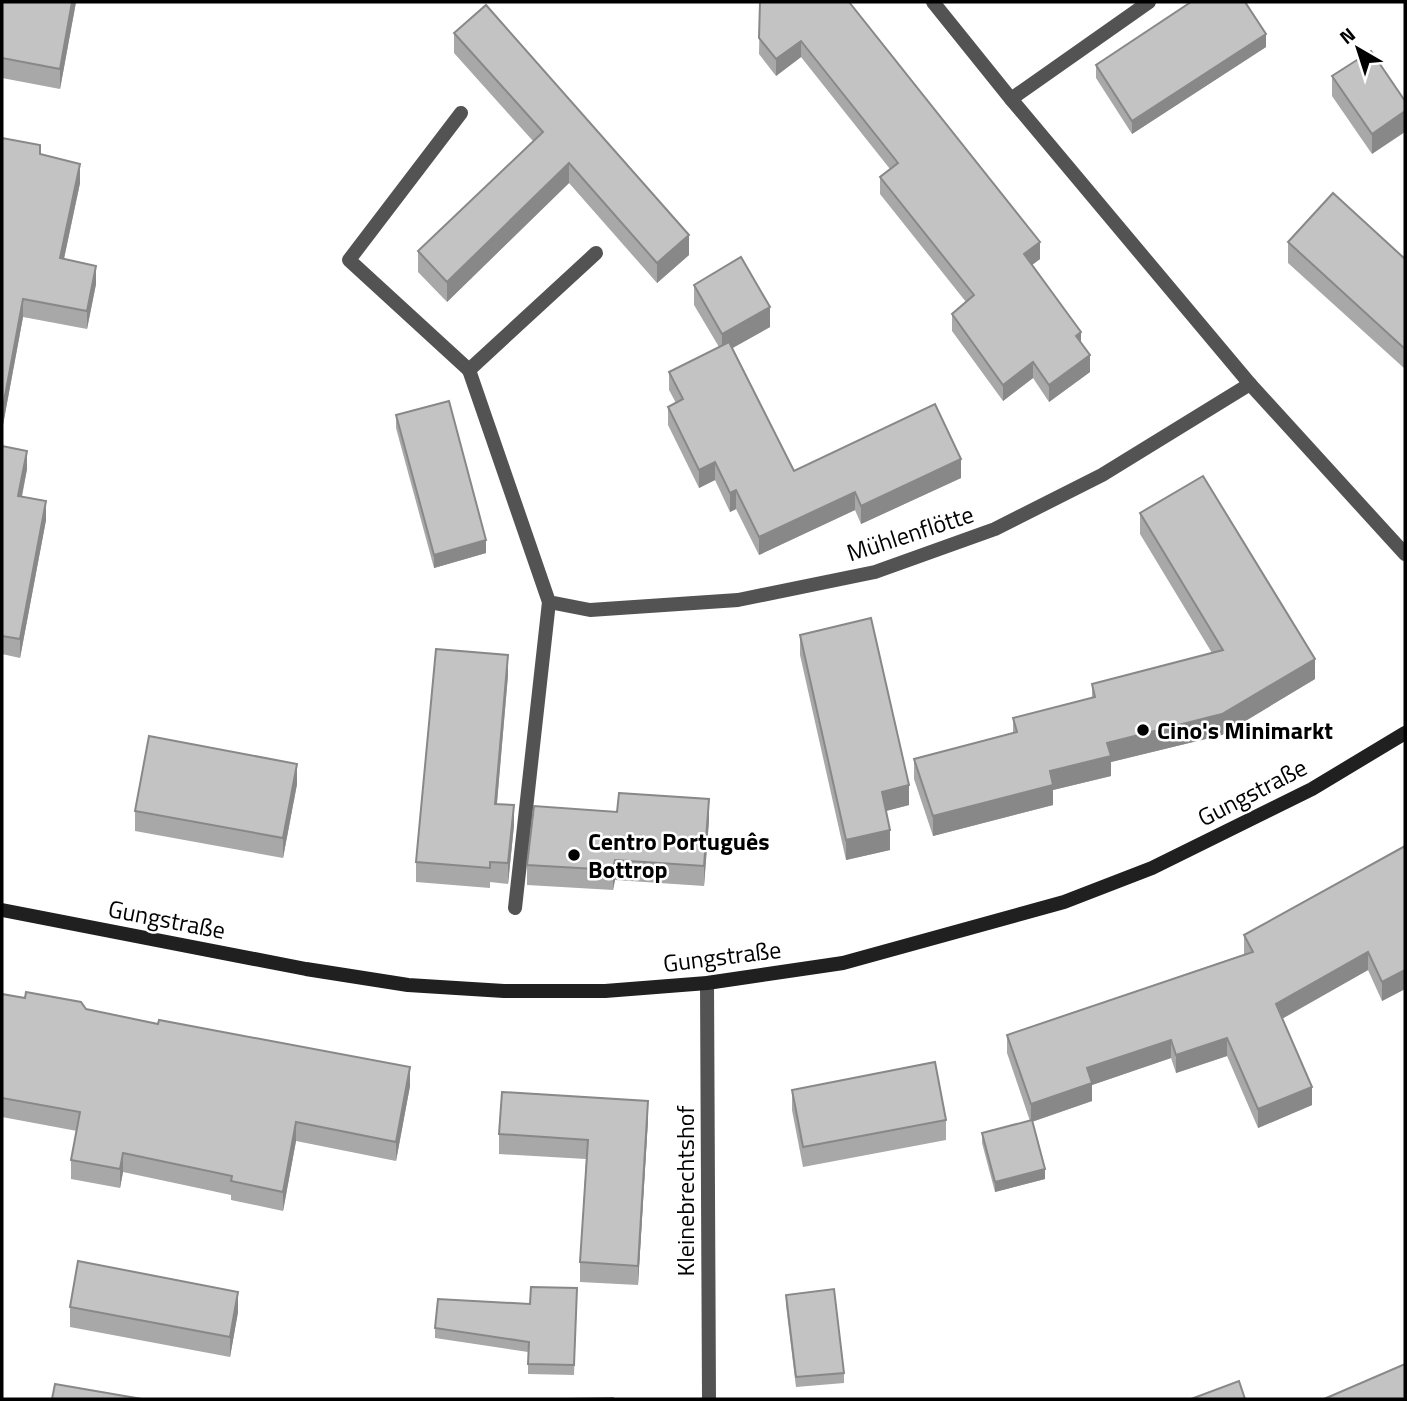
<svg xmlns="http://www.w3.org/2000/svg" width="1407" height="1401" font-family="'Titillium Web',sans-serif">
<rect width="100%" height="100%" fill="#fff"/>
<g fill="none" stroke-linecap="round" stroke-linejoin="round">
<!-- lane -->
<g stroke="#535353" stroke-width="14">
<polyline points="1011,99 1149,2"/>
<polyline points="461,113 349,260 469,370 596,253"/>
</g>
<!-- street -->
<g stroke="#535353" stroke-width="14">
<polyline points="933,2 1011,99 1250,384 1405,554"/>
<polyline points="469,370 549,602 590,610 738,600 875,572 995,529 1102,475 1250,384"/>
<polyline points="515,908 549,602"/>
<polyline points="707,983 709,1399"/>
</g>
<!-- secondary -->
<polyline stroke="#202020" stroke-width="14" points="2,910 306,969 408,985 504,991 605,991 707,983 843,963 1064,902 1152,868 1312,789 1405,733"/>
</g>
<!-- wall -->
<g fill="#a8a8a8">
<polygon points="2,2 76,2 60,89 2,78"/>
<polygon points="760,2 1040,259 1032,265 1081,343 1090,372 1049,402 1033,378 1003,401 952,331 952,314 966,302 880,194 880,177 890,169 801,57 776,76 759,54"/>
<polygon points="454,33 689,255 657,283 569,183 447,302 418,272 418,251 533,141 454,53"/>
<polygon points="1266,47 1132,134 1096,78 1096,65"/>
<polygon points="1332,76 1405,101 1372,154 1332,96"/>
<polygon points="40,154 80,183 64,259 96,284 87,329 23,317 2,430"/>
<polygon points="1288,242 1405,259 1405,369 1288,263"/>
<polygon points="694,285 770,327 732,348 794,471 961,478 861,524 855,510 759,555 736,509 730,512 715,480 699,488 668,425 668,407 676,403 669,390 669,372 719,347 694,305"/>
<polygon points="396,415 486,553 434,568 396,428"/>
<polygon points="2,446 27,469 22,497 46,520 20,658 2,654"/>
<polygon points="1140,513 1315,679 1222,735 1111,762 1111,776 1053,790 1053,805 933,836 914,779 914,759 1013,733 1013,718 1092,698 1092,684 1212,653 1140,534"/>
<polygon points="800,635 909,805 886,811 890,850 846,860 800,655"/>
<polygon points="508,675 497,804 514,825 508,884 490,882 490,888 416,882 416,862"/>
<polygon points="297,784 283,858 135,831 135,811"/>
<polygon points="709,820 704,886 615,880 613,890 527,885 527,865"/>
<polygon points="1405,846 1405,989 1382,1001 1368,970 1282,1019 1312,1105 1258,1128 1227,1056 1176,1073 1171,1058 1092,1085 1092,1101 1032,1122 1045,1179 995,1192 982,1143 982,1133 1030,1121 1007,1053 1007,1035 1244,954 1244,935"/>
<polygon points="2,994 86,1009 410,1086 396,1161 296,1141 283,1211 231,1200 231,1195 123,1172 120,1188 71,1179 71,1160 77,1131 2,1117"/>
<polygon points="792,1090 946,1120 946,1140 803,1167 792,1110"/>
<polygon points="648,1120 638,1285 580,1282 580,1262 586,1159 499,1154 499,1134"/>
<polygon points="786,1295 844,1373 844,1383 796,1387 786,1305"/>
<polygon points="577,1299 574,1375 528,1374 528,1352 435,1338 435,1328 530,1304"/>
<polygon points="70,1307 238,1312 230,1357 70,1327"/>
</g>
<!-- shaded-wall -->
<g fill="#888">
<polygon points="72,2 76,2 60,89 60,69"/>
<polygon points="1266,34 1266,47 1132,134 1132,121"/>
<polygon points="801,41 801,57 776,76 776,59"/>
<polygon points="1405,111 1405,132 1372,154 1372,134"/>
<polygon points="569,163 569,183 447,302 447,282"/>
<polygon points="80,164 80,183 60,277 60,258"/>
<polygon points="689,235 689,255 657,283 657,263"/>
<polygon points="1040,242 1040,259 1024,271 1024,254"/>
<polygon points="96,266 96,284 87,329 87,311"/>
<polygon points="23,299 23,317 2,430 2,412"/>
<polygon points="770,307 770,327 722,354 722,334"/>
<polygon points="1081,332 1081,349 1076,336"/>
<polygon points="1090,355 1090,372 1049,402 1049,385"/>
<polygon points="1033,362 1033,378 1003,401 1003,385"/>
<polygon points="27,451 27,469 18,514 18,496"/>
<polygon points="961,459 961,478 861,524 861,506"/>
<polygon points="715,462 715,480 699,488 699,470"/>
<polygon points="736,490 736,509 730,512 730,493"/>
<polygon points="855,492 855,510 759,555 759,537"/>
<polygon points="46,501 46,520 20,658 20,639"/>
<polygon points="486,540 486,553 434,568 434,555"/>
<polygon points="508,655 508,675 495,824 495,804"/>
<polygon points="1315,659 1315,679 1222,735 1111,762 1111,776 1053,790 1053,805 933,836 933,816 1050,771 1107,743"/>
<polygon points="297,764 297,784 283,858 283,838"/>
<polygon points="909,785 909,805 882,812 882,792"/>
<polygon points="709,799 709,820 704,886 704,866"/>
<polygon points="514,805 514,825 508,884 508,863"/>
<polygon points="890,830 890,850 846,860 846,840"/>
<polygon points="615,860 615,880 613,890 613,870"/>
<polygon points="1368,952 1368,970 1276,1022 1276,1004"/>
<polygon points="1405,970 1405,989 1382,1001 1382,982"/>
<polygon points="1227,1038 1227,1056 1176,1073 1176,1055"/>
<polygon points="1171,1040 1171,1058 1092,1085 1092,1101 1031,1122 1031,1104 1087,1068"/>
<polygon points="410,1067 410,1086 396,1161 396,1142"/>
<polygon points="1312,1087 1312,1105 1258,1128 1258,1109"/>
<polygon points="648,1101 648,1120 638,1285 638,1266"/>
<polygon points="296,1122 296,1141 283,1211 283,1192"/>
<polygon points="123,1153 123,1172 120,1188 120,1169"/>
<polygon points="1045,1169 1045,1179 995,1192 995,1182"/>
<polygon points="238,1292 238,1312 230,1357 230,1337"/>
</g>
<!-- building -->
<g fill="#c3c3c3" stroke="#888" stroke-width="2">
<polygon points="2,2 72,2 60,69 2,58"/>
<polygon points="760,2 849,2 1040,242 1024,254 1081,332 1076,336 1090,355 1049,385 1033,362 1003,385 952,314 974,295 880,177 898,163 801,41 776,59 759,38"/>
<polygon points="1191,2 1245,2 1266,34 1132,121 1096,65"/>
<polygon points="486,5 689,235 657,263 569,163 447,282 418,251 543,132 454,33"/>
<polygon points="1371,51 1405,101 1405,111 1372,134 1332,76"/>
<polygon points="2,138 40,145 40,154 80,164 60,258 96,266 87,311 23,299 2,412"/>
<polygon points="1333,193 1405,259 1405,349 1288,242"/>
<polygon points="741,257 770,307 722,334 694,285"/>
<polygon points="729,342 794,471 935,404 961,459 861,506 855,492 759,537 736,490 730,493 715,462 699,470 668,407 683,399 669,372"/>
<polygon points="449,401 486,540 434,555 396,415"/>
<polygon points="2,446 27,451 18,496 46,501 20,639 2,636"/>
<polygon points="1203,476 1315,659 1222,714 1107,743 1111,756 1050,771 1053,785 933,816 914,759 1017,732 1013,718 1095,697 1092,684 1223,650 1140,513"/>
<polygon points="871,618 909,785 882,792 890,830 846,840 800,635"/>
<polygon points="436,649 508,655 495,804 514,805 508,863 490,862 490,868 416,862"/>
<polygon points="149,736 297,764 283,838 135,811"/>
<polygon points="619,793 709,799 704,866 615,860 613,870 527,865 534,806 617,812"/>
<polygon points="1405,846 1405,970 1382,982 1368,952 1276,1004 1312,1087 1258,1109 1227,1038 1176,1055 1171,1040 1087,1068 1092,1083 1031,1104 1007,1035 1253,952 1244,935"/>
<polygon points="26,992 81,1002 86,1009 158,1024 159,1020 410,1067 396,1142 296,1122 283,1192 231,1181 232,1176 123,1153 120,1169 71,1160 80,1112 2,1098 2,994 25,998"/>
<polygon points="935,1062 946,1120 803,1147 792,1090"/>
<polygon points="502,1092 648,1101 638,1266 580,1262 588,1140 499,1134"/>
<polygon points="1032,1120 1045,1169 995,1182 982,1133"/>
<polygon points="78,1261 238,1292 230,1337 70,1307"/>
<polygon points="531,1287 577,1288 574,1365 528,1364 529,1342 435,1328 438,1299 530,1304"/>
<polygon points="834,1289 844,1373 796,1377 786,1295"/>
<polygon points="1405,1364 1405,1399 1324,1399"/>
<polygon points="1239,1381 1245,1399 1191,1399"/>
<polygon points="55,1384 142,1399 52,1399"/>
<polygon points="613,1398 613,1399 566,1399"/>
</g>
<!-- markers -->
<g fill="#000" stroke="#fff" stroke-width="2.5">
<circle cx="1143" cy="730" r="7"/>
<circle cx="574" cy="855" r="7"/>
</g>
<g text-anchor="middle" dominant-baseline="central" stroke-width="5" stroke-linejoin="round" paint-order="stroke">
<!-- street labels -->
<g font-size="24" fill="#000" stroke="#fff">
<text transform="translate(910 533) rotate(-18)">Mühlenflötte</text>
<text transform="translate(1252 792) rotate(-27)">Gungstraße</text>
<text transform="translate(167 919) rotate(11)">Gungstraße</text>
<text transform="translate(722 956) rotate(-7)">Gungstraße</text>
<text transform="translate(685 1191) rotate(-90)">Kleinebrechtshof</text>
</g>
<!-- poi labels -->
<g font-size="24" font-weight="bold" fill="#000" stroke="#fff" text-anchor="start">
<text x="1157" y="730">Cino's Minimarkt</text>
<text x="588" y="841">Centro Português<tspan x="588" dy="28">Bottrop</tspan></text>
</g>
</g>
<!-- border -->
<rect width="1407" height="1401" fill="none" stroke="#000000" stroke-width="7"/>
<!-- north arrow -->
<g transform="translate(1358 49) rotate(321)" stroke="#ffffff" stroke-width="5" paint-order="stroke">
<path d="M0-5L12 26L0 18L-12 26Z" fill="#000000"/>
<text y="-10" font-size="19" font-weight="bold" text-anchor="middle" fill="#000000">N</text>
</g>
</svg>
